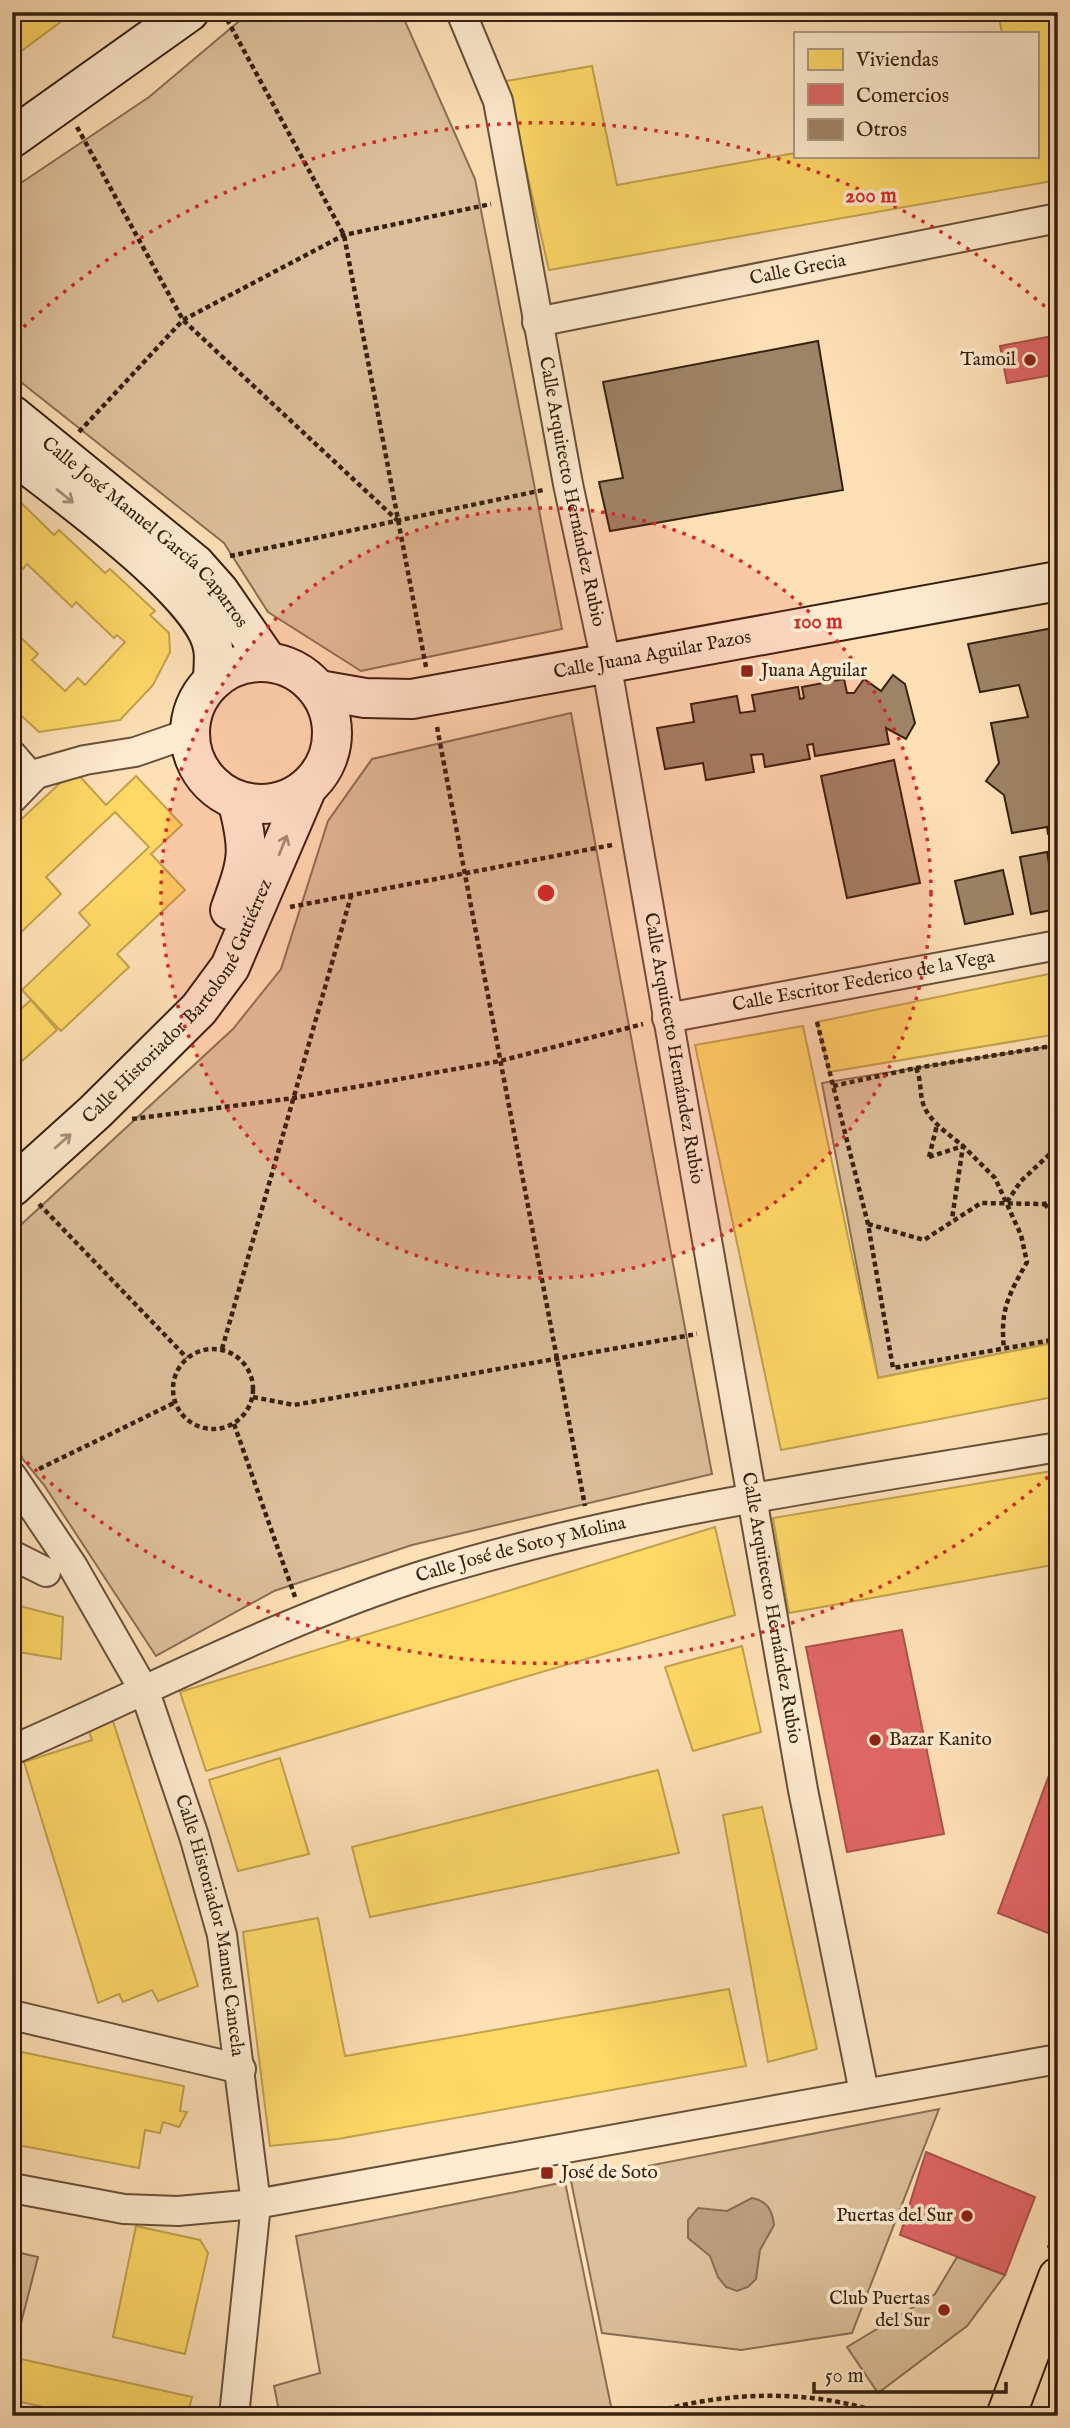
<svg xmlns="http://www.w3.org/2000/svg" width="1070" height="2428" font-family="'IM FELL English',serif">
<rect width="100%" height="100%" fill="#fee0b7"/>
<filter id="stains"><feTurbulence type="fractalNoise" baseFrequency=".00286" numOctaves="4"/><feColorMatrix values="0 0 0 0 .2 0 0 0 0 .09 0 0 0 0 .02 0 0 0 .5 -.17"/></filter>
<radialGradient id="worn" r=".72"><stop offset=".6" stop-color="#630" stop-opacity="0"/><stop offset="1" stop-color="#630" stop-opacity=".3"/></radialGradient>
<!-- green -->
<g fill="#dcc09b" stroke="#887056" stroke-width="2">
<polygon points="250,12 401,12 475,179 562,629 361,671 268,612 224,543 12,375 12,189 149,97"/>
<polygon points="571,713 712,1474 412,1545 274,1591 156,1656 44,1485 12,1446 12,1233 233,1029 281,969 328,821 372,759"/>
<polygon points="1058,1045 1058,1342 878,1378 822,1083"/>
<polygon points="939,2109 852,2333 741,2350 602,2333 571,2181"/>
<polygon points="565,2182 613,2416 280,2416 274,2386 320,2373 296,2236"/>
<polygon points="12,2251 38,2257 20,2327 12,2326"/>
<polygon points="957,2257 1005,2275 967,2326 878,2393 847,2347 935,2294"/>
</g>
<!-- water -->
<path fill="#ba9f7f" stroke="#856d53" stroke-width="2" d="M 752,2198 C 767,2201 772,2209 774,2225 L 760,2250 L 756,2279 L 748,2287 L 737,2291 L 726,2287 L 718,2277 L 710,2256 L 688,2238 L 688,2220 L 698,2208 L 727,2211 Z"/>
<!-- homes -->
<g fill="#ffd966" stroke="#c2a24c" stroke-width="2">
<polygon points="12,12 74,12 12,58"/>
<polygon points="998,12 1058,12 1058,180 549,270 506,81 592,66 617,185 795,153 795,156 1037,156 1037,33 1002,33"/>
<polygon points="12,494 54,535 59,530 105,573 110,569 155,611 150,615 169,633 170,652 153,685 120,720 39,732 12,707 12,629 38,654 32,660 65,691 78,678 85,685 125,642 117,635 114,638 76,602 72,607 27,564 23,569 12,559"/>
<polygon points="74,770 106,805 136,776 182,825 151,854 185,890 117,954 129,967 61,1031 22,990 90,925 79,913 149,847 115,812 46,877 61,894 12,941 12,859 21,851 12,842 12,828"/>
<polygon points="1058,972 1058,1034 829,1072 817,1022"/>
<polygon points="31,1000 57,1030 12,1070 12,1017"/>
<polygon points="803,1026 878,1378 1058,1342 1058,1396 781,1450 695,1045"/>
<polygon points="1058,1470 1058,1564 789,1613 773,1518"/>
<polygon points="715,1527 735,1615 206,1771 180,1692"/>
<polygon points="12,1604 63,1617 61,1659 12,1651"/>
<polygon points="742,1646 761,1732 693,1751 665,1667"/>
<polygon points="113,1721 198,1986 158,2001 152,1990 123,2002 119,1994 98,2003 24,1762 92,1740 88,1729"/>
<polygon points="280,1758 309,1854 238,1871 209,1780"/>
<polygon points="658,1770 679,1853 370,1917 352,1847"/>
<polygon points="762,1807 817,2049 768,2062 723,1815"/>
<polygon points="318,1918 345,2056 729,1989 746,2066 338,2139 270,2146 243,1932"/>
<polygon points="12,2050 184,2086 180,2111 187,2112 179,2127 163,2122 160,2133 145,2130 139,2168 12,2144"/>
<polygon points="136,2226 200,2240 208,2253 185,2354 113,2337"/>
<polygon points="12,2357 192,2397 187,2416 84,2416 12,2400"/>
</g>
<!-- shops -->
<g fill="#e06666" stroke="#ad514c" stroke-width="2">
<polygon points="1058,335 1058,374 1007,383 1000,346"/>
<polygon points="902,1630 944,1834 847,1852 806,1647"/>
<polygon points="1058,1751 1058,1937 998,1913"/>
<polygon points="926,2152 1035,2197 1005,2275 900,2235"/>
</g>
<!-- building -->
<g fill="#9e8467" stroke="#352111" stroke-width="2">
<polygon points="818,341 843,490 610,531 599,482 623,478 603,382"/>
<polygon points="1058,627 1058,833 1048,834 1047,827 1012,833 1004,795 986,781 999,763 991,723 1028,717 1019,685 980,692 968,644"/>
<polygon points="893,675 905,684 915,723 906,739 886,728 889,744 815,756 813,744 807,745 810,759 765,767 763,754 751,755 754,772 706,780 703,763 665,769 657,728 694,722 691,704 737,696 740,713 755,711 752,695 798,687 800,699 804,698 802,687 844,679 847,693 854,693 864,679 881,691"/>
<polygon points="894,760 920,883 847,898 821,776"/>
<polygon points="1047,852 1057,909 1031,914 1020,857"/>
<polygon points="1003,870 1013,914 965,924 955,881"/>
</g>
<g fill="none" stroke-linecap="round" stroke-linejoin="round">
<!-- street casing -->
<g stroke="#67513a" stroke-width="32">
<g id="street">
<path id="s1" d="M 461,12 L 498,101 L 568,484 L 606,662 L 803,1790 L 864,2092"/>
<path id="s2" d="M 537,322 L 1058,218"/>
<polyline points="12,755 32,778"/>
<polyline points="12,799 36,774 85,760 135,752 190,733"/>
<path id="s3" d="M 667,1018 L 1058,945"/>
<path id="s4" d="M 12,1476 L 72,1565 L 145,1692 L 194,1836 L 222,1935 L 256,2204 L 234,2416"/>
<polyline points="12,1555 46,1572"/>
<path id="s5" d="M 12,1750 C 150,1690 284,1619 427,1574 C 632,1511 847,1483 1058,1447"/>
<polyline points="12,2015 241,2069"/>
<polyline points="12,2188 124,2209 178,2211 256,2204 1058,2059"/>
</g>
</g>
<!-- secondary casing -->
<g stroke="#352111" stroke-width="42">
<g id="secondary">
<polyline points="12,138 189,12"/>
<path id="s6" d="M 12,415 L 195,564 L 219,591 L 268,662"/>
<path d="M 12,453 C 58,490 205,593 213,648 C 215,658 213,670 213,680"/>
<circle cx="261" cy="733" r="71"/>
<path id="s7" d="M 319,690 L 365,698 L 412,699 L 1058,581"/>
<path d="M 230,910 C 248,860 251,853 237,800"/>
<path id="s8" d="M 12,1187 L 95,1112 L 199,1009 L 230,967 L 306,790"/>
</g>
</g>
<!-- primary casing -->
<g stroke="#352111" stroke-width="42">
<polyline id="primary" points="1006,2416 1058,2277"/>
</g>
<!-- path -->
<g stroke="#352111" stroke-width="4.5" stroke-dasharray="5 3.5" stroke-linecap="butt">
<polyline points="223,12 344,235 426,667"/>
<polyline points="77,127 183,320 397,520"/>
<polyline points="79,432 183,320 344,235 491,204"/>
<polyline points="230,556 543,490"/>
<polyline points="437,727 585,1506"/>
<polyline points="290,907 612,845"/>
<polyline points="817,1022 868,1224 893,1368 1058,1339"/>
<path d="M 916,1068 C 922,1081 919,1094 924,1106 C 931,1123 950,1135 963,1146 L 952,1219"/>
<polyline points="833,1086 916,1068 1058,1045"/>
<polyline points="132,1119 294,1098 500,1061 643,1024"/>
<path d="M 929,1157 L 963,1146 L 995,1178 L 1021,1235 L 1027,1262 C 1008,1296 1000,1310 1004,1349"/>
<polyline points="929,1157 937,1125"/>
<polyline points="1007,1202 1021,1181 1053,1151 1058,1121"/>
<polyline points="39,1204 187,1358"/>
<polyline points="1044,1204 1058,1216"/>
<polyline points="868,1224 924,1240 981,1203 1044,1204 1058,1199"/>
<circle cx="213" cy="1389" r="40"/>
<polyline points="222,1349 351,896"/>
<polyline points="253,1397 294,1405 697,1334"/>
<polyline points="234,1424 295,1597"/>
<polyline points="39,1469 174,1403"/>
<polyline points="1049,2248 1058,2225"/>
<path d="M 642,2416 C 722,2390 812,2388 891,2416"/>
<polyline points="669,2416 686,2410 779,2416"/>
</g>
<!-- street -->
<use href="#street" stroke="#feebd0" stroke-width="28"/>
<!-- secondary -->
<use href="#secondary" stroke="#feebd0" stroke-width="38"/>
<!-- primary -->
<use href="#primary" stroke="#fee0b7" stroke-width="38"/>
</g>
<!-- one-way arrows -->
<defs><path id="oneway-shaft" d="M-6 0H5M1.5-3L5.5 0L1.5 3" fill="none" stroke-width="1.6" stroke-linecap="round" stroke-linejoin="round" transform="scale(1.75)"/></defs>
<g stroke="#a4907a">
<use href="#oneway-shaft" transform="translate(65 496) rotate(39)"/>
<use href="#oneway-shaft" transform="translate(283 845) rotate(-68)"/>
<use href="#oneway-shaft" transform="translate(63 1141) rotate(-42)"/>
</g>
<!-- distance rings -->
<circle cx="546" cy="893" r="385" fill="#d62828" fill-opacity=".12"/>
<g fill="none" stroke="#d62828" stroke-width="3.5" stroke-dasharray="3.5 7">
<circle cx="546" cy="893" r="385"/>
<path d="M1056 1470A770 770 0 0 1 16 1452M16 334A770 770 0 0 1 1056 316"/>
</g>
<!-- markers -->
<g fill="#8f2418" stroke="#feebd0" stroke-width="2.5">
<circle cx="1030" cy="360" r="7"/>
<rect x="740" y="664" width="14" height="14" rx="3.5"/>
<circle cx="875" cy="1740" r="7"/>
<rect x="540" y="2166" width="14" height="14" rx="3.5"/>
<circle cx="967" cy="2216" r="7"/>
<circle cx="944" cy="2310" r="7"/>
</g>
<g text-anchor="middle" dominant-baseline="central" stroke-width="7" stroke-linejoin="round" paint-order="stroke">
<!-- street labels -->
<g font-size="19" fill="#352111" stroke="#feebd0">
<text stroke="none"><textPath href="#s2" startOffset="266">Calle Grecia</textPath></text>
<text stroke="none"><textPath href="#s1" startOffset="494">Calle Arquitecto Hernández Rubio</textPath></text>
<text stroke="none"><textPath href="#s6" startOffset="178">Calle José Manuel García Caparros</textPath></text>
<text stroke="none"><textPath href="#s7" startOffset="338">Calle Juana Aguilar Pazos</textPath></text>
<text stroke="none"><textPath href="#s3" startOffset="200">Calle Escritor Federico de la Vega</textPath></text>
<text stroke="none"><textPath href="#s8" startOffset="252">Calle Historiador Bartolomé Gutiérrez</textPath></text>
<text stroke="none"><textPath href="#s1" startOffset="1060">Calle Arquitecto Hernández Rubio</textPath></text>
<text stroke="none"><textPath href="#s5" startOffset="548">Calle José de Soto y Molina</textPath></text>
<text stroke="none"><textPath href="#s1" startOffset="1628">Calle Arquitecto Hernández Rubio</textPath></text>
<text stroke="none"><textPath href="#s4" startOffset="497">Calle Historiador Manuel Cancela</textPath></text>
</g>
<!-- poi labels -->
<g font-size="19" fill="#352111" stroke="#feebd0" text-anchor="end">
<text x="1016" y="360">Tamoil</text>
<text x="761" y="671" text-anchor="start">Juana Aguilar</text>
<text x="889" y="1740" text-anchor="start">Bazar Kanito</text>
<text x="561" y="2173" text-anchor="start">José de Soto</text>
<text x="953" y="2216">Puertas del Sur</text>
<text x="930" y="2299">Club Puertas<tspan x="930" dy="22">del Sur</tspan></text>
</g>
</g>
<circle cx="546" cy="893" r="10" fill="#d62828" stroke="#feebd0" stroke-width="3.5"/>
<g font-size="21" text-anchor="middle" font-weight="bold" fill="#d62828" stroke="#feebd0" stroke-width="7" stroke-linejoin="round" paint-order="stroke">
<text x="871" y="202">200 m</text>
<text x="818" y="628">100 m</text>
</g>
<!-- margin -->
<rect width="1070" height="2428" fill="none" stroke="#fee0b7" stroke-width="42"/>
<rect x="14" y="14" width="1042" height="2400" fill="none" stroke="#352111" stroke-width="3.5"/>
<rect x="21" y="21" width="1028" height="2386" fill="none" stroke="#352111" stroke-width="2"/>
<!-- legend -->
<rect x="794" y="32" width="245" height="126" fill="#feebd0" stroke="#ae9a84" stroke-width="2"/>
<rect x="808" y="49" width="35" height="21" fill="#ffd966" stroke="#ae9a84" stroke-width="2"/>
<text x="856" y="66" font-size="21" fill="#352111">Viviendas</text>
<rect x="808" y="84" width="35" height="21" fill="#e06666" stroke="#ae9a84" stroke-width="2"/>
<text x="856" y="102" font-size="21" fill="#352111">Comercios</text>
<rect x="808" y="119" width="35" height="21" fill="#9e8467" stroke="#ae9a84" stroke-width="2"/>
<text x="856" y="136" font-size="21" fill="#352111">Otros</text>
<!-- scale -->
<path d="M814 2382v10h192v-10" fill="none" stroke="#352111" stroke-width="3.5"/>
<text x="825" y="2382" font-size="21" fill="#352111" stroke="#feebd0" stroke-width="5" paint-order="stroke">50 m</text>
<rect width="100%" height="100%" filter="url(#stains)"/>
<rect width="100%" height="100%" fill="url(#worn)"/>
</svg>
